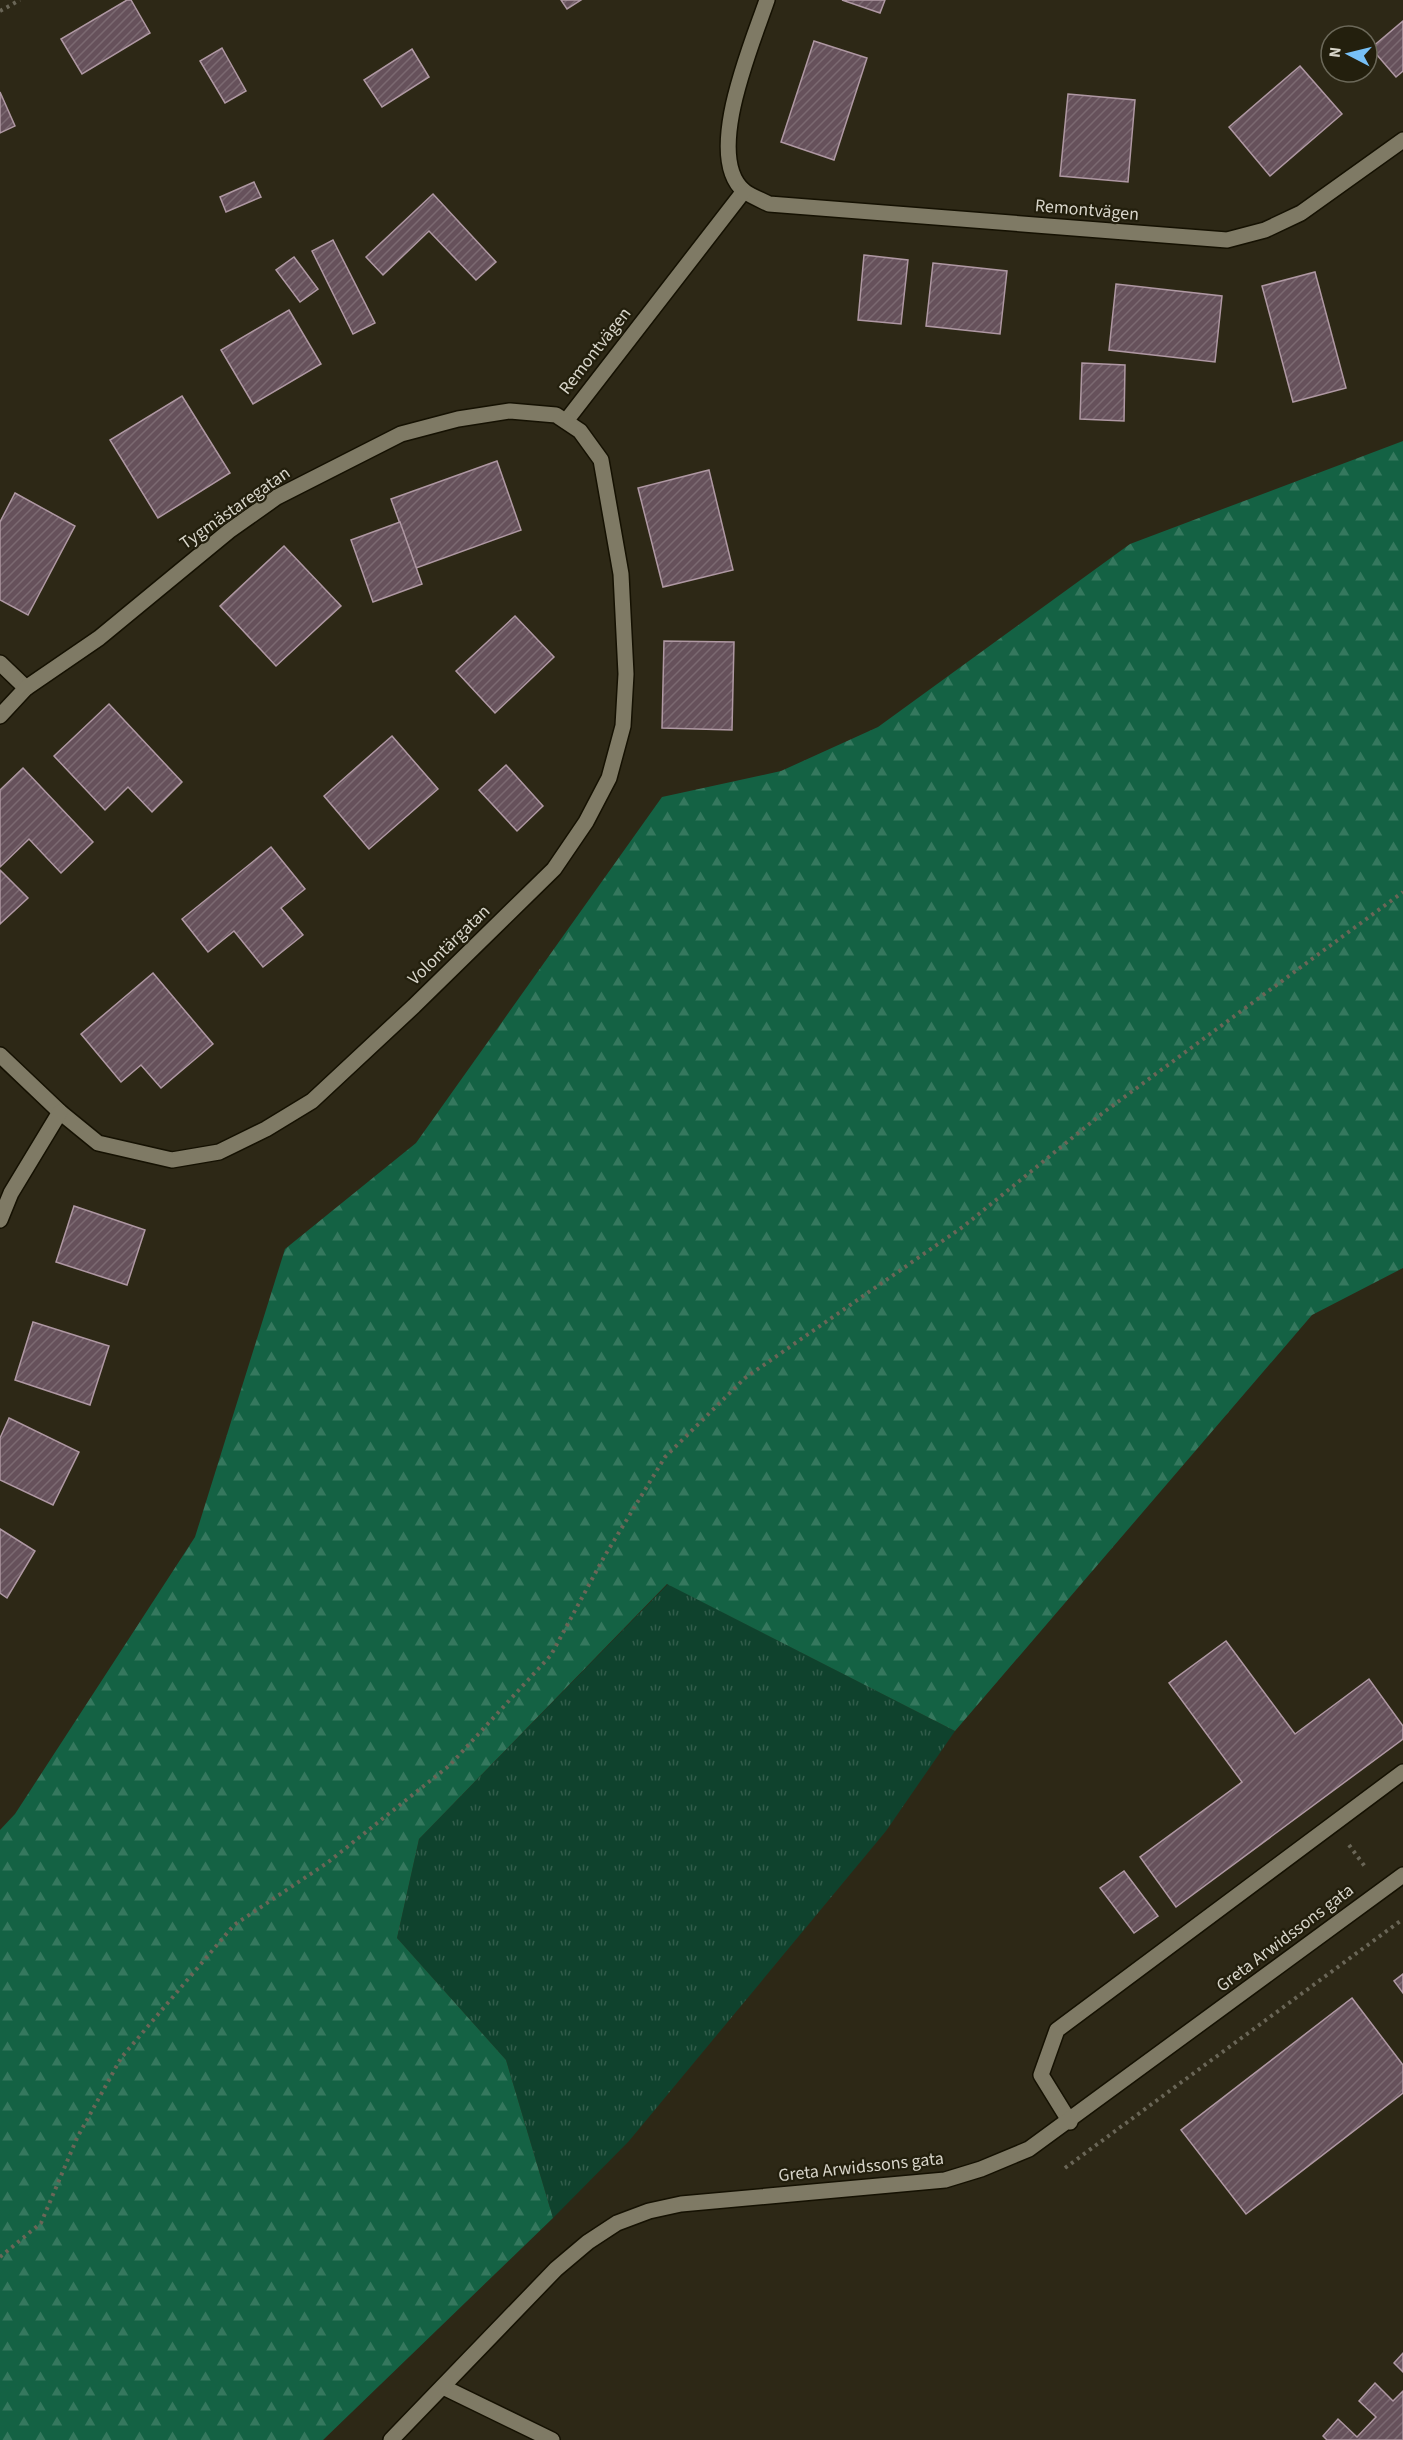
<svg xmlns="http://www.w3.org/2000/svg" width="1403" height="2440" font-family="'Source Sans 3',sans-serif">
<defs>
<pattern id="grass-tufts" width="24" height="20" patternUnits="userSpaceOnUse" patternTransform="scale(1.5)"><rect width="24" height="20" fill="#0f422d"/><path d="M3 7l-1-3M5 7V3M7 7l1-3M15 17l-1-3M17 17v-4M19 17l1-3" fill="none" stroke="#315c4a"/></pattern>
<pattern id="forest-firs" width="22" height="20" patternUnits="userSpaceOnUse" patternTransform="scale(1.5)"><rect width="22" height="20" fill="#146244"/><path d="M5 1l3.5 6h-7zM16 11l3.5 6h-7z" fill="#35785e"/></pattern>
<pattern id="building-hatch" width="6" height="6" patternUnits="userSpaceOnUse" patternTransform="scale(1.5)"><rect width="6" height="6" fill="#66515b"/><path d="M-1 1l2-2M0 6l6-6M5 7l2-2" fill="none" stroke="#7b6971"/></pattern>
</defs>
<rect width="100%" height="100%" fill="#2d2816"/>
<!-- grass -->
<polygon fill="url(#grass-tufts)" points="668,1584 955,1731 886,1831 629,2141 553,2218 506,2060 397,1938 419,1839"/>
<!-- forest -->
<polygon fill="url(#forest-firs)" points="1403,441 1403,1268 1312,1315 955,1731 667,1584 419,1839 397,1938 506,2060 553,2218 323,2440 0,2440 0,1830 15,1814 195,1537 285,1249 416,1143 662,797 781,771 878,727 1130,544"/>
<!-- building -->
<g fill="url(#building-hatch)" stroke="#af98a3" stroke-width="1.5">
<polygon points="127,0 131,0 150,33 82,74 61,39"/>
<polygon points="561,0 581,0 567,9"/>
<polygon points="842,0 885,0 880,13"/>
<polygon points="1403,21 1403,71 1396,77 1371,48"/>
<polygon points="814,41 867,58 834,160 781,142"/>
<polygon points="222,48 246,91 225,103 200,61"/>
<polygon points="412,49 429,77 382,107 364,80"/>
<polygon points="1300,66 1342,114 1270,176 1229,127"/>
<polygon points="0,92 15,126 0,133"/>
<polygon points="1068,94 1135,100 1128,182 1060,176"/>
<polygon points="254,182 261,197 226,212 220,197"/>
<polygon points="433,194 496,262 476,280 429,231 383,275 366,257"/>
<polygon points="333,240 375,323 353,334 312,251"/>
<polygon points="864,255 908,260 901,324 858,320"/>
<polygon points="294,257 318,289 300,302 276,270"/>
<polygon points="933,263 1007,271 1000,334 926,326"/>
<polygon points="1315,272 1346,388 1293,402 1262,286"/>
<polygon points="1116,284 1222,296 1215,362 1109,350"/>
<polygon points="289,310 321,364 253,404 221,350"/>
<polygon points="1082,363 1125,365 1124,421 1080,419"/>
<polygon points="182,396 230,473 158,518 110,440"/>
<polygon points="497,461 521,530 416,568 391,499"/>
<polygon points="709,470 733,570 663,587 638,488"/>
<polygon points="15,493 75,526 28,615 0,600 0,522"/>
<polygon points="400,522 422,584 373,602 351,540"/>
<polygon points="284,546 341,606 276,666 220,606"/>
<polygon points="515,616 554,657 495,713 456,671"/>
<polygon points="664,641 734,642 732,730 662,728"/>
<polygon points="109,704 182,782 152,812 128,787 105,810 54,756"/>
<polygon points="392,736 438,789 369,849 324,796"/>
<polygon points="506,765 543,806 517,831 479,790"/>
<polygon points="23,768 93,842 61,873 29,839 0,867 0,790"/>
<polygon points="271,847 305,889 281,908 303,935 263,967 234,931 208,952 182,919"/>
<polygon points="0,870 28,898 0,924"/>
<polygon points="153,973 213,1044 161,1088 141,1065 121,1082 81,1034"/>
<polygon points="74,1206 145,1230 127,1285 56,1262"/>
<polygon points="33,1322 109,1346 90,1405 15,1380"/>
<polygon points="9,1418 79,1452 53,1505 0,1480 0,1438"/>
<polygon points="0,1529 35,1551 7,1598 0,1593"/>
<polygon points="1226,1641 1295,1734 1369,1679 1403,1726 1403,1739 1176,1907 1140,1857 1242,1782 1169,1683"/>
<polygon points="1124,1871 1158,1916 1134,1933 1100,1888"/>
<polygon points="1403,1974 1403,1993 1394,1981"/>
<polygon points="1352,1998 1403,2065 1403,2093 1246,2214 1181,2130"/>
<polygon points="1403,2353 1403,2372 1394,2363"/>
<polygon points="1375,2383 1393,2401 1403,2391 1403,2440 1327,2440 1323,2436 1338,2419 1357,2437 1376,2417 1359,2401"/>
</g>
<g fill="none" stroke-linecap="round" stroke-linejoin="round">
<!-- service casing -->
<g stroke="#151102" stroke-width="18">
<g id="service">
<polyline points="1070,2122 1041,2075 1057,2030 1403,1772"/>
<polyline points="443,2387 552,2440"/>
</g>
</g>
<!-- minor casing -->
<g stroke="#151102" stroke-width="18">
<g id="minor">
<path d="M 767,0 C 753,42 703,156 744,191 C 751,196 761,200 769,204 L 1227,240 L 1265,230 L 1301,213 L 1403,140"/>
<polyline points="566,421 744,191"/>
<polyline points="0,663 26,688"/>
<polyline points="0,716 26,688 99,638 229,531 277,497 401,434 458,419 510,411 556,415 580,431 601,460 621,574 626,674 623,726 609,778 586,822 554,869 414,1006 312,1101 266,1129 219,1152 172,1160 98,1143 60,1112 0,1055"/>
<polyline points="0,1220 11,1193 60,1112"/>
<polyline points="391,2440 556,2269 588,2242 617,2223 649,2211 681,2204 945,2180 981,2169 1029,2149 1403,1875"/>
</g>
</g>
<!-- path -->
<g stroke="#6a6657" stroke-width="4" stroke-dasharray="3 4.5" stroke-linecap="butt">
<polyline points="0,11 20,0"/>
<polyline points="1349,1845 1366,1868"/>
<polyline points="1065,2168 1403,1919"/>
<polyline points="0,2257 41,2223 77,2138 121,2058 234,1925 327,1863 450,1765 551,1655 604,1557 665,1457 745,1378 964,1226 1104,1112 1403,892"/>
</g>
<!-- service -->
<use href="#service" stroke="#7f7a65" stroke-width="15"/>
<!-- minor -->
<use href="#minor" stroke="#7f7a65" stroke-width="15"/>
</g>
<g text-anchor="middle" dominant-baseline="central" stroke-width="4.5" stroke-linejoin="round" paint-order="stroke">
<!-- street labels -->
<g font-size="18" fill="#d8d5ca" stroke="#231f0d">
<text transform="translate(1087 210) rotate(5)">Remontvägen</text>
<text transform="translate(595 351) rotate(-52)">Remontvägen</text>
<text transform="translate(235 508) rotate(-35)">Tygmästaregatan</text>
<text transform="translate(449 945) rotate(-44)">Volontärgatan</text>
<text transform="translate(1285 1938) rotate(-37)">Greta Arwidssons gata</text>
<text transform="translate(861 2167) rotate(-6)">Greta Arwidssons gata</text>
</g>
</g>
<!-- north arrow -->
<g transform="translate(1349 54) rotate(277)"><circle r="28" fill="#231f0d" stroke="#6b6859" stroke-width="1.5"/>
<path d="M0-4.5L10 22L0 15L-10 22Z" fill="#77c0f7"/>
<text y="-9" font-size="16" font-weight="bold" text-anchor="middle" fill="#d8d5ca">N</text>
</g>
</svg>
